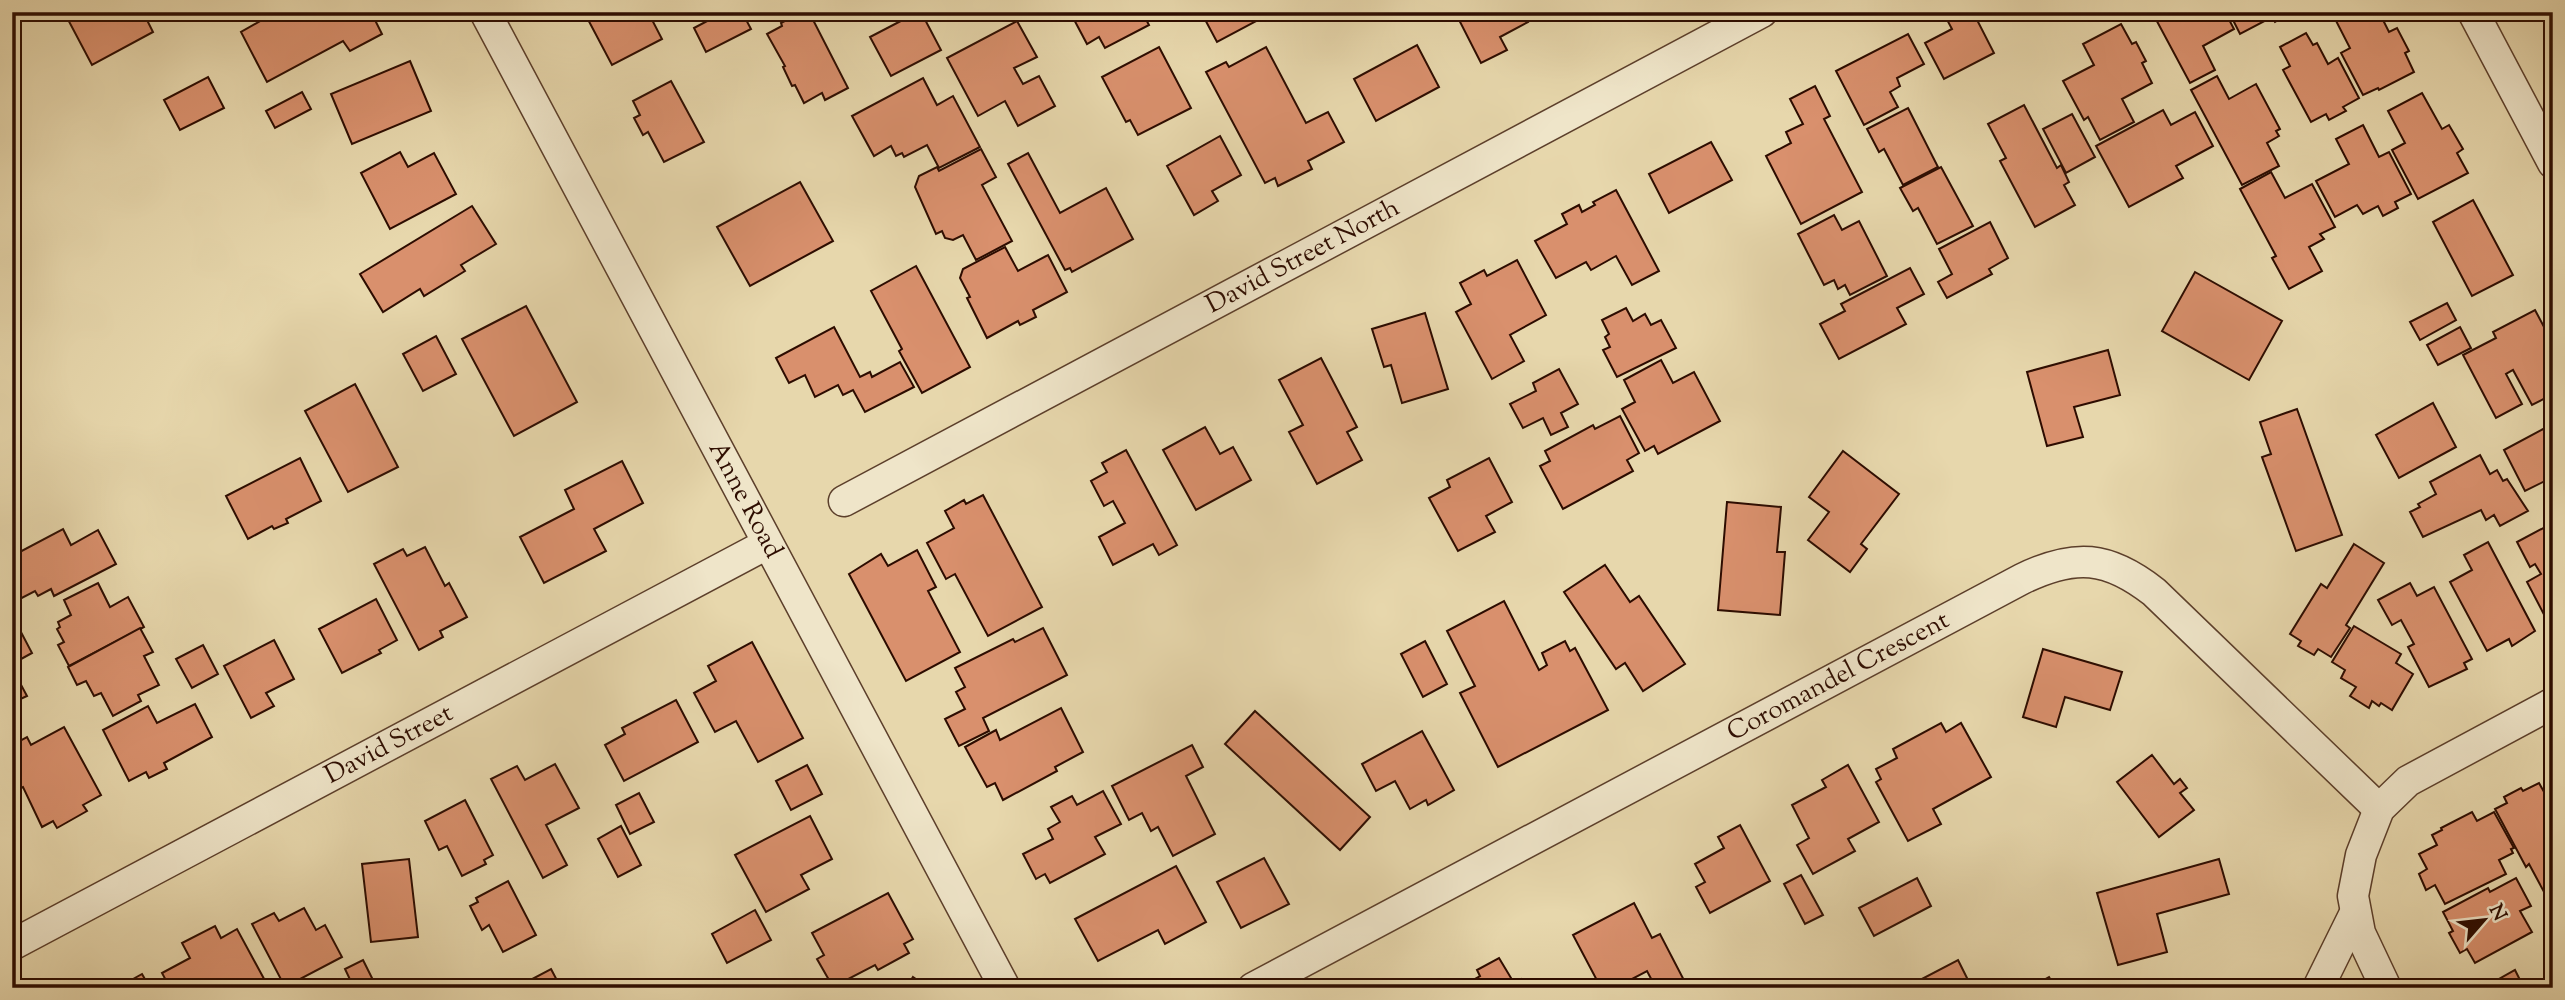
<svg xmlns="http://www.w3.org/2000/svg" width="2565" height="1000" font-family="'Sorts Mill Goudy',serif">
<rect width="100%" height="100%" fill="#e7d7ac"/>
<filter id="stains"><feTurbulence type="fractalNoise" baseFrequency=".00286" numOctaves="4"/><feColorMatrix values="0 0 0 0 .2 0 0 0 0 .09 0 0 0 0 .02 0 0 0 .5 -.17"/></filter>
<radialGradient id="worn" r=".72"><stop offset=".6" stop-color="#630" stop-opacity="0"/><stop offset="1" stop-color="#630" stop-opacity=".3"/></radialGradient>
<!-- building -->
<g fill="#d9906d" stroke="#2d0c00" stroke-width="2">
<polygon points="64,12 143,12 153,32 92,65"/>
<polygon points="276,12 371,12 382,34 350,51 343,41 267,82 241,32"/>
<polygon points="584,12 648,12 662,39 612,65"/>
<polygon points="724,12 742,12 751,29 706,52 694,28"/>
<polygon points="801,12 809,12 848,88 825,100 822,93 804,103 795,85 792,86 783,67 785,66 767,34 782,26 781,23"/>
<polygon points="918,12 921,12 941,50 891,76 870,37"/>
<polygon points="1070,12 1142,12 1149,25 1105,48 1099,37 1087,44"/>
<polygon points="1201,12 1273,12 1217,42"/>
<polygon points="1455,12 1523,12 1528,22 1500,37 1507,50 1481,63"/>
<polygon points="1948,12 1973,12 1994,53 1944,79 1925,43 1952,29 1944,14"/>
<polygon points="2152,12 2225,12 2234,29 2203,46 2215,70 2190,83"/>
<polygon points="2229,12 2292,12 2275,22 2272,17 2240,34"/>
<polygon points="2379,12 2389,32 2397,28 2409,51 2405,53 2414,72 2379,90 2378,88 2363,95 2341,53 2350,48 2332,13"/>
<polygon points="1017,21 1037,57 1014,68 1023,84 1039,76 1055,106 1018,126 1005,101 978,116 947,58"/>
<polygon points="2121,24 2132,44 2136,42 2146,61 2142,63 2152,83 2122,99 2134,122 2100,140 2088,117 2084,120 2063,81 2094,65 2083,44"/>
<polygon points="2306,33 2313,45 2317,43 2328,64 2338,58 2359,98 2343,107 2346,111 2329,120 2326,114 2311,122 2283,70 2290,66 2280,47"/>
<polygon points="1908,34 1924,64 1897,78 1900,86 1890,92 1898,107 1864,125 1836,71"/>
<polygon points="1417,45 1439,87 1376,121 1354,79"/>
<polygon points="1159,47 1191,108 1138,135 1130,120 1126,122 1102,77"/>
<polygon points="1266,47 1306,123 1328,112 1344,142 1308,161 1312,169 1278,186 1275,178 1265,183 1206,72 1226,62 1229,67"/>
<polygon points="410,61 431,111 352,144 331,94"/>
<polygon points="2217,76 2229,99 2256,84 2280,129 2276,131 2279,136 2267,143 2279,166 2242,185 2191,90"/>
<polygon points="208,77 224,108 180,130 164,100"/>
<polygon points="923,78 937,105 953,96 980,147 939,168 927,145 904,157 902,153 896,156 891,146 874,156 852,116"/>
<polygon points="671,81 704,142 664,162 648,132 643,135 634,118 640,115 633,101"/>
<polygon points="1815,86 1830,116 1824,119 1862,192 1801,224 1766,156 1791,143 1786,132 1803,124 1790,99"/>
<polygon points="302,92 311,109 275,128 266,111"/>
<polygon points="2422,93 2442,129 2449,125 2463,149 2457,153 2468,173 2418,199 2392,150 2405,143 2388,111"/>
<polygon points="2024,105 2057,168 2061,165 2069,182 2064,185 2075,205 2035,227 2000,161 2006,158 1988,124"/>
<polygon points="1908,108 1938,167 1903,185 1884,149 1879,152 1867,129"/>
<polygon points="2163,110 2171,125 2195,112 2213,146 2176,166 2183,178 2129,207 2096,146"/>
<polygon points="2072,114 2095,157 2066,173 2043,129"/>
<polygon points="2363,125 2379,157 2389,152 2411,194 2395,202 2398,208 2383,216 2378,206 2363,214 2357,205 2335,217 2316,181 2349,164 2336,139"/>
<polygon points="1220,136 1241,175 1212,191 1218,201 1194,215 1167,166"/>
<polygon points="1711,142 1732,180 1669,213 1649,174"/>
<polygon points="981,149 996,177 982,185 1012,241 976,260 963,235 953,240 945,238 942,231 936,234 915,187 919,176 937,167 939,171"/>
<polygon points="400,152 408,167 434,153 456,194 390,229 361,173"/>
<polygon points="1028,153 1060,213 1106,188 1133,239 1072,272 1070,268 1065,270 1008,164"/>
<polygon points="1941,167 1973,226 1937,244 1918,208 1913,211 1900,188"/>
<polygon points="2271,172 2285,198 2312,184 2335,227 2320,234 2324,239 2309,247 2322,271 2289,289 2272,258 2276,256 2240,189"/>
<polygon points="800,182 833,241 750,286 717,227"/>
<polygon points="1616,190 1659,271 1632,285 1616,256 1591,270 1586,262 1556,278 1535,241 1567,224 1562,214 1579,205 1582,212 1595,205 1593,202"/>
<polygon points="2473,200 2513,275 2472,296 2433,222"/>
<polygon points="472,206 496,244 461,265 465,271 424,296 420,289 383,312 360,274"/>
<polygon points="1834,215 1842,230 1859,221 1887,276 1850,295 1845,285 1838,289 1834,280 1824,285 1798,234"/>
<polygon points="1990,222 2008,258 1989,269 1992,274 1947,298 1938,282 1952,274 1939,249"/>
<polygon points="1005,247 1018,271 1048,255 1067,292 1033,310 1036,317 1020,325 1018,321 987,338 967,298 970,297 960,278 963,269"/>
<polygon points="1517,260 1546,315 1510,335 1524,361 1492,379 1456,312 1471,304 1460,283 1484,270 1487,276"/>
<polygon points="916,266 970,367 922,393 899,351 902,349 871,291"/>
<polygon points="1910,268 1924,294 1897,308 1906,324 1839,359 1820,324 1845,311 1841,304"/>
<polygon points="2195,272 2282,321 2249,380 2162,331"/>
<polygon points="2447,303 2456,320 2420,340 2410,322"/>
<polygon points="526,306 577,402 514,436 462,339"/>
<polygon points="1626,308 1633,321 1645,314 1651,325 1661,320 1676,348 1617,377 1603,350 1610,347 1605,337 1609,334 1602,320"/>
<polygon points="2535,310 2553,344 2553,394 2532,405 2513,370 2506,374 2522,404 2496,418 2463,355 2496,338 2493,332"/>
<polygon points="1425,313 1448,389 1402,403 1391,365 1384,367 1372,329"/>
<polygon points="834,327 860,377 870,372 872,377 900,362 914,387 865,412 853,390 843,395 838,385 815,397 805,375 789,383 776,358"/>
<polygon points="2460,327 2471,348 2438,365 2427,345"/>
<polygon points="436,336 456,374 423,391 403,354"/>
<polygon points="2108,350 2120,395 2074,407 2083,437 2047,446 2027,372"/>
<polygon points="1321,358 1357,427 1347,432 1362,460 1317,484 1289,432 1303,425 1279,380"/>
<polygon points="1661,360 1673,383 1694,372 1720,421 1658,454 1654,446 1645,451 1622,409 1635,402 1624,380"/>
<polygon points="1559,369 1578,404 1561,413 1568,427 1551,435 1543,418 1523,428 1510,404 1536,391 1533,383"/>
<polygon points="355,384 398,467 348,492 305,411"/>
<polygon points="2433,403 2456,447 2399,478 2376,435"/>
<polygon points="2297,409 2342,535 2296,551 2262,457 2271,454 2260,422"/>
<polygon points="1620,416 1639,453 1627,460 1633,471 1563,509 1540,466 1550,461 1545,451 1593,425 1595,429"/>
<polygon points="1205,427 1220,454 1233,447 1251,480 1196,510 1163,450"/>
<polygon points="2543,429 2553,444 2553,477 2525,491 2504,450"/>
<polygon points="1126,450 1177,545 1159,555 1153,544 1113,565 1099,537 1125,523 1113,501 1104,506 1091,481 1107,472 1102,463"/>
<polygon points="1843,451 1899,494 1861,544 1867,549 1850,572 1808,540 1829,512 1809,497"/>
<polygon points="2480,455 2490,474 2497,470 2503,481 2507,479 2528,511 2500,526 2494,515 2486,520 2481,510 2423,537 2410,512 2420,507 2418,504 2436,494 2430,482"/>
<polygon points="300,458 321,501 286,519 288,523 274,529 272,526 248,539 226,496"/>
<polygon points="1489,458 1512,502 1486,516 1495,532 1458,551 1429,498 1450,487 1447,480"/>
<polygon points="622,461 643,503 594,529 606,551 544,583 520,537 574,509 565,490"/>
<polygon points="983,495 1042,607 988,636 955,574 946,579 927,543 954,528 945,511 964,500 966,504"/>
<polygon points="1727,502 1781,507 1777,552 1785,552 1780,615 1718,610"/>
<polygon points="2549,525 2553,533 2553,624 2550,626 2527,582 2541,574 2535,564 2530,567 2517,542"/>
<polygon points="63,529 71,545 98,530 116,564 54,596 51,589 38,596 35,591 12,603 12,561 16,559 14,555"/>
<polygon points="2488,542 2535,631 2512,646 2509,639 2487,651 2450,582 2472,570 2464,555"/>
<polygon points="2354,544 2384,563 2346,625 2350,628 2331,657 2318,649 2314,655 2298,646 2301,641 2290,634 2321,584 2327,588"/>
<polygon points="425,547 445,586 449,583 467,617 440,631 443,637 419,650 374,564 403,549 407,556"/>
<polygon points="917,550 936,587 928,591 960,652 906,681 849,574 881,554 888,566"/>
<polygon points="1605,565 1630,602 1639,596 1685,664 1643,691 1625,663 1616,669 1564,592"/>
<polygon points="98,583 110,607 128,597 144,627 69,666 58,645 64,642 57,629 60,627 58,622 71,615 64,600"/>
<polygon points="2410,583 2417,596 2434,587 2472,659 2464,663 2467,669 2429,687 2408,647 2414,644 2401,620 2392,625 2378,600"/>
<polygon points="376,599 397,640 379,650 381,653 342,673 319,629"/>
<polygon points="1504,601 1539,670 1547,665 1542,653 1565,641 1570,651 1575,648 1608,710 1498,767 1460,693 1475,686 1447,631"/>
<polygon points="12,615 32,653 12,664"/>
<polygon points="2354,626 2401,654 2396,663 2413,674 2392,710 2381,703 2379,706 2372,701 2369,708 2350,696 2356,687 2341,678 2345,670 2332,662"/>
<polygon points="140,628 153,652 144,656 159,685 138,695 141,701 113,716 101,693 94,696 86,681 77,685 68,667"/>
<polygon points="1043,628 1067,675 983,718 989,731 959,746 945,719 965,709 956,692 965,687 955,668 1013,639 1015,642"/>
<polygon points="274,640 294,679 266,693 274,706 251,718 224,666"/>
<polygon points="1425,641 1447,684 1423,697 1401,654"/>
<polygon points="752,642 803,738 758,762 736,721 715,732 694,693 716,681 708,666"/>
<polygon points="203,645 218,674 192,688 176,659"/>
<polygon points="2043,649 2122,672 2110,710 2065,697 2056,727 2023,717"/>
<polygon points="12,668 27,696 12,703"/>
<polygon points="676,700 698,742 624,781 605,745 625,734 622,728"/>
<polygon points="195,704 212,737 164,763 167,769 149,778 146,772 129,781 103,730 148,706 157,723"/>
<polygon points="1061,708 1083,752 1055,767 1057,771 1003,800 995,783 987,787 965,747 996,730 1000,740"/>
<polygon points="1255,711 1370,817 1340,850 1225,744"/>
<polygon points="1941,723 1946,732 1961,723 1991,777 1933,809 1941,824 1908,841 1876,782 1881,779 1876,769 1897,758 1893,749"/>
<polygon points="64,727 101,795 83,805 87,811 57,828 53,821 42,827 23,787 21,788 12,772 12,745 27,737 31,745"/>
<polygon points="1422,731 1454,790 1428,805 1426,800 1410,809 1395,781 1376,791 1362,764"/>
<polygon points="1192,745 1203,767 1186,776 1215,834 1173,856 1158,827 1151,831 1142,813 1129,820 1112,786"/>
<polygon points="2152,755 2174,784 2180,779 2187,788 2180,793 2194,810 2159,837 2117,782"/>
<polygon points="555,764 579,808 546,825 567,865 543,878 491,779 517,766 525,780"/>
<polygon points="807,765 822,794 791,810 776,781"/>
<polygon points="1848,765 1879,822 1848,839 1855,851 1813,874 1797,845 1809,838 1792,805 1826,787 1822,780"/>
<polygon points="2539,783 2553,808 2551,905 2529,864 2526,867 2495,809 2507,803 2504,797 2521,788 2523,791"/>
<polygon points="1103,791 1121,824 1095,837 1105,854 1050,883 1045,874 1036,879 1023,854 1053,839 1048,829 1060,822 1051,807 1072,796 1077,805"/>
<polygon points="639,793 654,822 630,834 616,805"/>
<polygon points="465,800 493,855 484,860 486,864 462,876 447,846 439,850 425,821"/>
<polygon points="2472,812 2477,821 2494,812 2514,848 2511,849 2513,853 2499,860 2506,874 2445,904 2435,885 2426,890 2419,874 2427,869 2419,854 2437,845 2432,835 2442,830 2441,828"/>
<polygon points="810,816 832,859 801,875 809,889 766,912 735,855"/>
<polygon points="1740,825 1770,881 1710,913 1696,887 1705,882 1695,864 1724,848 1718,837"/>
<polygon points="621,826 641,865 618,877 598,839"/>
<polygon points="1264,858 1289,904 1241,928 1217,882"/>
<polygon points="409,859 418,937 371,942 362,864"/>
<polygon points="2219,859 2229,894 2157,914 2167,952 2118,965 2097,893"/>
<polygon points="1176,866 1206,922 1165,944 1158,930 1098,961 1075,919"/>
<polygon points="1801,875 1823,915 1805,924 1784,884"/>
<polygon points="1917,878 1931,906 1874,936 1859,908"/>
<polygon points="2516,878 2531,906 2520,911 2532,932 2475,963 2467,949 2460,953 2449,933 2453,931 2443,912 2488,888 2490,892"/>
<polygon points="508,881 536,935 503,952 489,925 482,930 470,906 478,902 476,898"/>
<polygon points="888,893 913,939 904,944 909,953 878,970 875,965 833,987 817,959 824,955 812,933"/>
<polygon points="1634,903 1652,938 1660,934 1688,988 1656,988 1647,971 1615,988 1601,988 1573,935"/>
<polygon points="304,908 316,930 325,925 342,957 285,987 252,924 274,913 279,921"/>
<polygon points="755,910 771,940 727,963 712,934"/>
<polygon points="215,926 221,938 237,929 269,988 170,988 162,973 190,958 182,943"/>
<polygon points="1499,958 1514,983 1521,979 1526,988 1459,988 1480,976 1477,970"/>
<polygon points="363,960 377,988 354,988 345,969"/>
<polygon points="1958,960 1972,988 1921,988 1918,981"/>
<polygon points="551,969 561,988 520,988 519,986"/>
<polygon points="2515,970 2524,988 2483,988"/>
<polygon points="142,974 150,988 117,988"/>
<polygon points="913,977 929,988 906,988"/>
<polygon points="2049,977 2055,988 2029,988"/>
</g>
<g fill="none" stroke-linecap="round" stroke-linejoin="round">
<!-- street casing -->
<g stroke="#5c3f2b" stroke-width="33">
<g id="street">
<path id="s1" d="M 485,12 L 1005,988"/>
<polyline points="2473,12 2553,163"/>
<path id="s2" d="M 844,501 L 1762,12"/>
<path id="s3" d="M 12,945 L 767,544"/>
<path id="s4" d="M 1253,988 L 2022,579 C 2075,553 2108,556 2154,592 L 2379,809"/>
<polyline points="2318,988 2355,913"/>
<polyline points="2386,988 2360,933 2353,896 2361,855 2379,809 2408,781 2553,703"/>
</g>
</g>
<!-- street -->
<use href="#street" stroke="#efe5c9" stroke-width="30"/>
</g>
<g text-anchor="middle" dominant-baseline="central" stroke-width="5" stroke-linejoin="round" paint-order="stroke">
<!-- street labels -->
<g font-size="26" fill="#2d0c00" stroke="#efe5c9">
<text stroke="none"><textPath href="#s2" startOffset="520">David Street North</textPath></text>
<text stroke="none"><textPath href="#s1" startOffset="553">Anne Road</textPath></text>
<text stroke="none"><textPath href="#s4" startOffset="663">Coromandel Crescent</textPath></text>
<text stroke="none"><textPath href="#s3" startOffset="427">David Street</textPath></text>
</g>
</g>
<!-- margin -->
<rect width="2565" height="1000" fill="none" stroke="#e7d7ac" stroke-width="42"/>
<rect x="14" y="14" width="2537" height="972" fill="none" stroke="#2d0c00" stroke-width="3.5"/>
<rect x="21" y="21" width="2523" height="958" fill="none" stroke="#2d0c00" stroke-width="2"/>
<!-- north arrow -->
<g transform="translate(2484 920) rotate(62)" stroke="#efe5c9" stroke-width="5" paint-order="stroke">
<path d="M0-5L12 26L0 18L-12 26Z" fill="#2d0c00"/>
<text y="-10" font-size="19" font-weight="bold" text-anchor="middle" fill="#2d0c00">N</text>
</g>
<rect width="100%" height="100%" filter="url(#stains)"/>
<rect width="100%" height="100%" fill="url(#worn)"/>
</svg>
